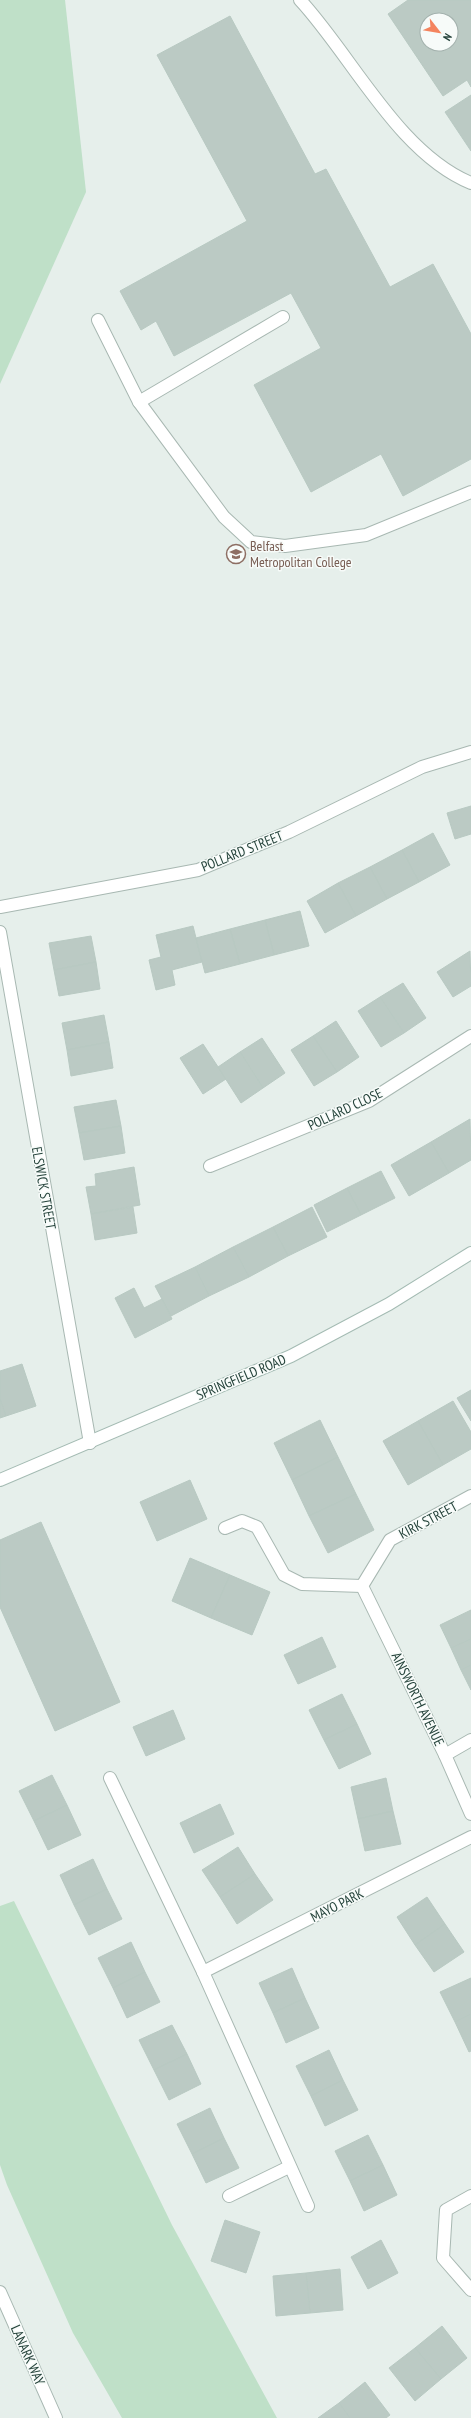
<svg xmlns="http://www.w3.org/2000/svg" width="471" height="2418" font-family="'PT Sans Narrow',sans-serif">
<rect width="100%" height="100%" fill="#e6efeb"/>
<!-- green -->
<g fill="#bfe0c8">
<polygon points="0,0 65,0 86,192 0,384"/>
<polygon points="14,1901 172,2225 277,2418 122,2418 73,2333 7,2185 0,2165 0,1906"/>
</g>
<!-- building -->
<g fill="#bbcac4" stroke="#b8c9c2" fill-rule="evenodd">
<path d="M 408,0 L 471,0 L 471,87 L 467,80 L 443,96 L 388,14 ZM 427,20 L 451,20 L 451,44 L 427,44 Z"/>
<polygon points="230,16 315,174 326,169 390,287 433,264 471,334 471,459 403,496 381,454 311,492 254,385 321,348 291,293 174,356 156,321 141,330 120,291 247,221 157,55"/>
<polygon points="471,95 471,151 445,112"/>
<polygon points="471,806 471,834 455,839 447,813"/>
<polygon points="433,833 450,865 419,882 402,850"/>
<polygon points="402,850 419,882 387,899 370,867"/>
<polygon points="370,867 387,899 356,916 338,883"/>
<polygon points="338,883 356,916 325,933 307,901"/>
<polygon points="300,911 309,946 274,955 265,920"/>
<polygon points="265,920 274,955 240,964 230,929"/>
<polygon points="193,926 202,962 172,970 175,985 156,990 149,960 161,957 156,935"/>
<polygon points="230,929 240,964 205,973 196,938"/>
<polygon points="91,936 96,962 54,970 49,943"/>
<polygon points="470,951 471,986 453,997 437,972"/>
<polygon points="96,962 100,989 59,996 54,970"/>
<polygon points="403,983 426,1018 404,1033 380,997"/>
<polygon points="380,997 404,1033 381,1047 358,1011"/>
<polygon points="104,1015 109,1042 67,1050 62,1023"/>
<polygon points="336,1021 359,1057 337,1072 313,1036"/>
<polygon points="313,1036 337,1072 314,1086 291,1050"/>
<polygon points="262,1038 285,1073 263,1088 240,1052"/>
<polygon points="109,1042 113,1068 71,1076 67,1050"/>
<polygon points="203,1044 226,1079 203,1094 180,1058"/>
<polygon points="240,1052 263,1088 241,1103 218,1067"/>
<polygon points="116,1100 121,1126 79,1133 74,1107"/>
<polygon points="470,1119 471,1160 449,1173 431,1142"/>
<polygon points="121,1126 125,1153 84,1160 79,1133"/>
<polygon points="431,1142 449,1173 409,1196 391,1165"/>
<polygon points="134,1167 140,1205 91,1214 86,1187 96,1186 95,1174"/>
<polygon points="381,1171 395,1198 361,1215 347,1188"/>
<polygon points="347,1188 361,1215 327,1232 314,1205"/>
<polygon points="133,1207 137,1233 95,1240 91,1214"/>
<polygon points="312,1207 327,1237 288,1256 273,1227"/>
<polygon points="273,1227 288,1256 249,1277 233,1247"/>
<polygon points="233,1247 249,1277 209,1296 195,1267"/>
<polygon points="195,1267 209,1296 171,1316 155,1286"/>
<polygon points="134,1288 144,1308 162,1299 172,1319 135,1338 115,1298"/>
<polygon points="22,1364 36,1406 6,1416 0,1399 0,1371"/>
<polygon points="471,1390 471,1421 457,1398"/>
<polygon points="0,1399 6,1416 0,1418"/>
<polygon points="453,1401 471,1432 471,1449 443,1465 418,1421"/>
<polygon points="320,1420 338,1457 292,1480 274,1443"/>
<polygon points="418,1421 443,1465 408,1485 383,1441"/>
<polygon points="338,1457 356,1494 309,1516 292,1480"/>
<polygon points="190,1480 207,1519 157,1541 140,1502"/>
<polygon points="356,1494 374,1530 328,1553 309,1516"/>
<polygon points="41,1522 120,1702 55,1731 0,1607 0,1540"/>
<polygon points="190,1558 230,1575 211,1618 172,1601"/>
<polygon points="230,1575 270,1592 252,1635 211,1618"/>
<polygon points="471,1610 471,1639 451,1648 440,1625"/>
<polygon points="322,1637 336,1667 298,1684 284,1655"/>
<polygon points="471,1639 471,1665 461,1670 451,1648"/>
<polygon points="471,1665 471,1690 461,1670"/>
<polygon points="342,1694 357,1724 324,1740 309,1710"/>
<polygon points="173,1710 185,1739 146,1756 133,1727"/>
<polygon points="357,1724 371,1754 339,1769 324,1740"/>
<polygon points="52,1775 67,1805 34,1821 19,1791"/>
<polygon points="386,1778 393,1811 358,1819 351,1787"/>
<polygon points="220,1804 234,1834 194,1853 180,1823"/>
<polygon points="67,1805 81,1835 48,1850 34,1821"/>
<polygon points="393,1811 401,1844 365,1851 358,1819"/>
<polygon points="238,1847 255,1874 220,1897 202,1870"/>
<polygon points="93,1859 107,1889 74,1905 60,1875"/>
<polygon points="255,1874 273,1900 237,1924 220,1897"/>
<polygon points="107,1889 122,1919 89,1935 74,1905"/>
<polygon points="427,1897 445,1924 415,1945 397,1917"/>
<polygon points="445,1924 464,1952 434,1972 415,1945"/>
<polygon points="131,1942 145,1972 113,1988 98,1958"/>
<polygon points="292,1968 305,1998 273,2013 259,1983"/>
<polygon points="145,1972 160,2002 127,2018 113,1988"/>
<polygon points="471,1978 471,2014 455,2022 440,1992"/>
<polygon points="305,1998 319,2028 286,2043 273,2013"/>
<polygon points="471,2014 471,2051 469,2052 455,2022"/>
<polygon points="172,2025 187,2054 154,2070 139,2040"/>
<polygon points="329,2050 343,2080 311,2096 296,2066"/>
<polygon points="187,2054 201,2084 169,2100 154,2070"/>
<polygon points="343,2080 358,2110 325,2126 311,2096"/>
<polygon points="210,2108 224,2138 192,2154 177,2124"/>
<polygon points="368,2135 383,2165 350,2181 335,2151"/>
<polygon points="224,2138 239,2168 206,2183 192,2154"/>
<polygon points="383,2165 397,2195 364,2211 350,2181"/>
<polygon points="225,2220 260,2232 246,2273 211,2261"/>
<polygon points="381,2240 398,2273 368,2289 351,2257"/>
<polygon points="340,2269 343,2310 310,2313 306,2273"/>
<polygon points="306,2273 310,2313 276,2316 273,2276"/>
<polygon points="442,2326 467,2358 441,2379 415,2348"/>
<polygon points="415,2348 441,2379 415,2401 389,2368"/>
<polygon points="365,2382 390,2415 386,2418 350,2418 339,2403"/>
<polygon points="339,2403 350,2418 318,2418"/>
</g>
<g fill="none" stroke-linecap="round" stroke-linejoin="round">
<!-- service casing -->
<g stroke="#a8b8b2" stroke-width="14">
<g id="service">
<path d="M 300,0 C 352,56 398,153 471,183"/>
<polyline points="98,320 139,402 224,517 251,542 285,546 366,535 471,492"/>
<polyline points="139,402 283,317"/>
<polyline points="225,1528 242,1521 257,1527 284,1575 302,1584 362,1586"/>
</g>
</g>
<!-- minor casing -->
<g stroke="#a8b8b2" stroke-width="14">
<g id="minor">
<polyline points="0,907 198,870 289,832 422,767 471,752"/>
<polyline points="0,932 90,1443"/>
<polyline points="210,1166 369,1101 471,1036"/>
<polyline points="471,1496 390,1540 362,1586 445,1755 471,1814"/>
<polyline points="445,1755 471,1740"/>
<polyline points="110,1778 203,1972 308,2206"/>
<polyline points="203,1972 471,1837"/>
<polyline points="229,2196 289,2167"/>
<polyline points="471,2196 446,2210 443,2258 471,2290"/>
</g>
</g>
<!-- tertiary casing -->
<g stroke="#a8b8b2" stroke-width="14">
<polyline id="tertiary" points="0,2292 56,2418"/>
</g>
<!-- secondary casing -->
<g stroke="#a4bbb3" stroke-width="14">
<polyline id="secondary" points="0,1480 291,1356 389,1304 471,1253"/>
</g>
<!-- service -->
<use href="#service" stroke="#fff" stroke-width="12"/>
<!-- minor -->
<use href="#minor" stroke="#fff" stroke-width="12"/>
<!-- tertiary -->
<use href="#tertiary" stroke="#fff" stroke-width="12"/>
<!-- secondary -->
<use href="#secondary" stroke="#fff" stroke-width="12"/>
</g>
<!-- icons -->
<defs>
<g id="university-ring" transform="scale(1)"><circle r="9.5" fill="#f7fbf9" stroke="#8d6e63" stroke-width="1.5"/><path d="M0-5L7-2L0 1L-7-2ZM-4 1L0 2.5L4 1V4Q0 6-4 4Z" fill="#8d6e63"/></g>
</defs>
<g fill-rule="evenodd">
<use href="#university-ring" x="236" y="554"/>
</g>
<g text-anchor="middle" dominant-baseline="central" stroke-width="3" stroke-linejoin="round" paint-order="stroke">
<!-- education labels -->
<g font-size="14" fill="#785e54" stroke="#f7fbf9" text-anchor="start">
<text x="250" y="546">Belfast<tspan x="250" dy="16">Metropolitan College</tspan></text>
</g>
<!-- street labels -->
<g font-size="14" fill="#24423a" stroke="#f7fbf9">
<text transform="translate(242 851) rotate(-22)">POLLARD STREET</text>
<text transform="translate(345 1109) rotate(-25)">POLLARD CLOSE</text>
<text transform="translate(44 1188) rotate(80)">ELSWICK STREET</text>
<text transform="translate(241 1377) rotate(-23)">SPRINGFIELD ROAD</text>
<text transform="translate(428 1520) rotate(-28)">KIRK STREET</text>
<text transform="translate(418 1699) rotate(64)">AINSWORTH AVENUE</text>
<text transform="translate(337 1905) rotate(-27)">MAYO PARK</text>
<text transform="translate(28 2355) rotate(66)">LANARK WAY</text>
</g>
</g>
<!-- north arrow -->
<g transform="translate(439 32) rotate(121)"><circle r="19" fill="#f7fbf9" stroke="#a3b1ad"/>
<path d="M0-3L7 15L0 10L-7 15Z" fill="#f4845f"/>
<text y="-6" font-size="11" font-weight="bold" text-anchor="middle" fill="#24423a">N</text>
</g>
</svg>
